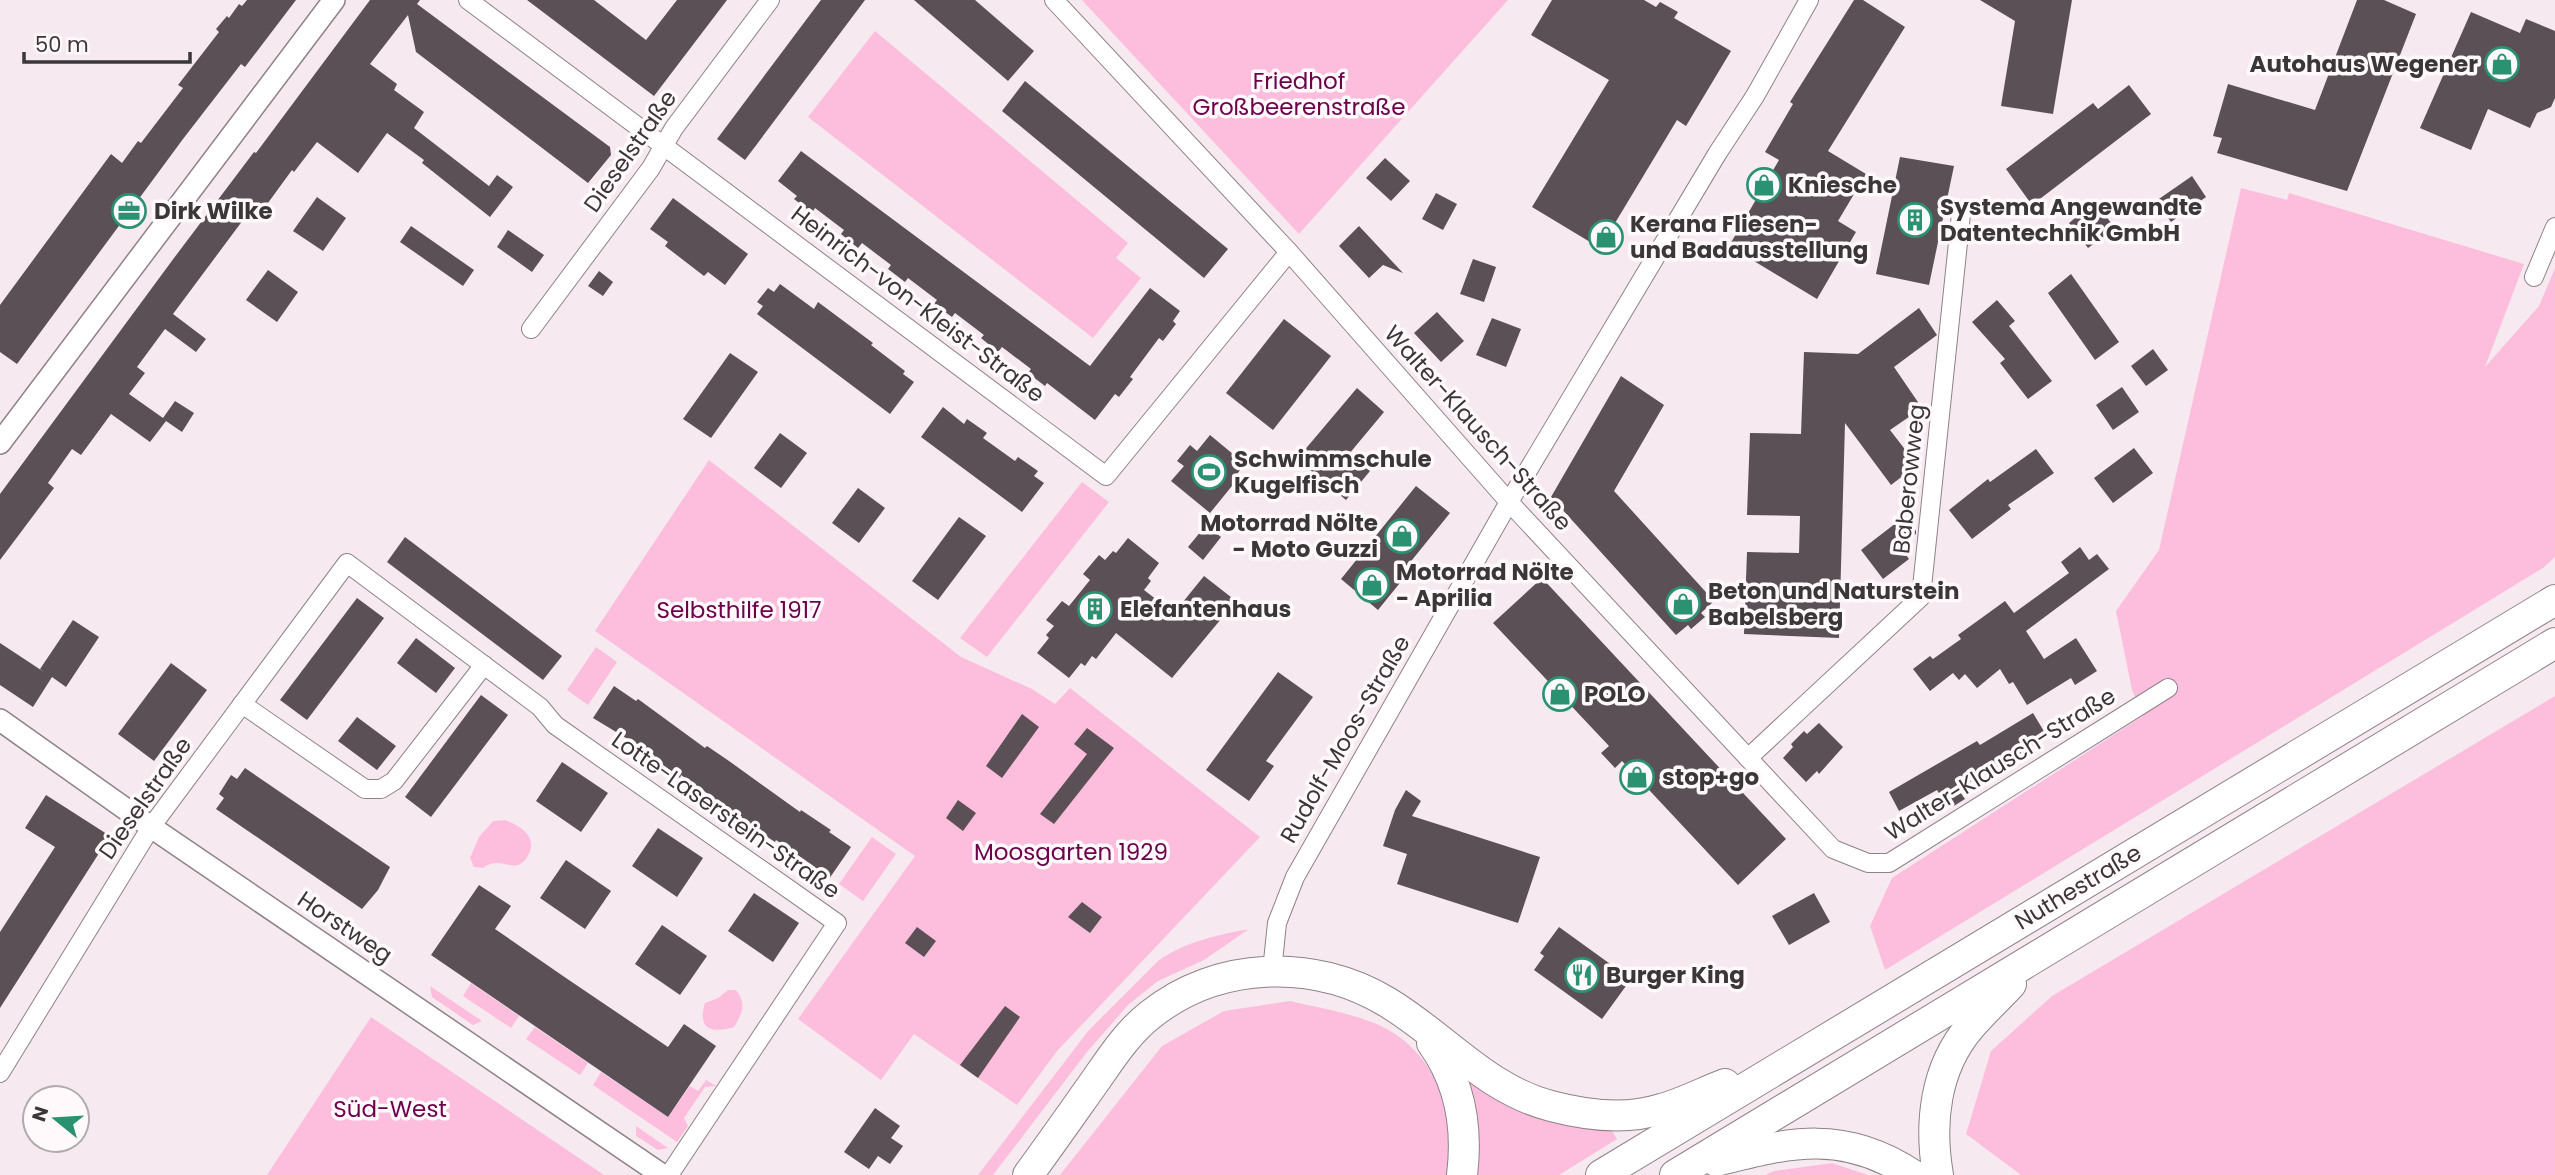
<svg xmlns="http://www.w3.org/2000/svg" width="2555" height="1175" font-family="Poppins,sans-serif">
<rect width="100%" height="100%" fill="#f7e9f0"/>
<!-- green -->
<g fill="#fdbede">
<polygon points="1082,0 1508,0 1299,234"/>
<polygon points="875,31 1128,243 1116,258 1141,278 1093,338 808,117"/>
<polygon points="2241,188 2287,200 2289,193 2524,264 2485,367 2539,306 2555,268 2555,557 2543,568 1885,970 1870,926 1892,878 2143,716 2132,690 2116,611 2159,550"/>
<polygon points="709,460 961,657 1032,689 1055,704 1070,688 1260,837 1058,1050 1017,1105 914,1034 881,1080 798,1019 915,856 595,631"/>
<polygon points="1082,482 1109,502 987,657 960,638"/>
<polygon points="596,647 617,662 588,705 567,690"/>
<polygon points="2555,696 2555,1175 2021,1175 1966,1134 1991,1051 2052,996"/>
<path d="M 505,820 C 518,825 536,834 530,851 C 528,856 525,862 520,864 C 509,870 499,856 483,868 L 474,867 L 470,858 L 479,837 L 493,821 Z"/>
<polygon points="872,837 896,854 863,901 839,884"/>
<path d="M 1249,929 L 1204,960 L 1158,981 L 1128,1005 L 1087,1052 L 993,1175 L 978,1175 L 1089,1030 L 1158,961 C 1184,942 1218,935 1249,929 Z"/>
<polygon points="471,983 519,1016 511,1028 463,996"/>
<polygon points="430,986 482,1021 473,1025 432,997"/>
<path d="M 728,990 L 736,990 C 747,1004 742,1014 734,1027 C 711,1034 697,1029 705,1003 L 718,998 Z"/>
<path d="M 1290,1001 C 1319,1008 1352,1013 1379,1025 C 1422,1044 1449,1091 1452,1137 C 1453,1149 1449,1163 1448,1175 L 1060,1175 L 1162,1046 L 1224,1011 Z"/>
<polygon points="371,1017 604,1175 267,1175"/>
<polygon points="535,1027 588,1063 580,1075 526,1039"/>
<path d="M 1447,1060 C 1469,1078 1492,1101 1519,1111 C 1548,1122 1581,1126 1612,1131 L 1617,1139 L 1559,1175 L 1471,1175 Z"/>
<polygon points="601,1072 668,1117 690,1086 698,1091 706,1080 716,1086 705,1087 684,1118 688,1126 677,1142 593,1085"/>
<polygon points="636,1126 668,1148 658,1150 636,1136"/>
<polygon points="1832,1163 1868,1175 1765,1175 1774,1171"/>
</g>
<!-- building -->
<g fill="#5b5055">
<polygon points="247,0 296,0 245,67 241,64 183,139 17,364 0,352 0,305 111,154 122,163 138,141 141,143 183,88 178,85 219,32 216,29 227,16 229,18 239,4 242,6"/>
<polygon points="370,0 420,0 417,4 610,147 611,155 588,183 416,52 408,15 370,64 397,84 394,90 424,112 414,128 489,186 497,175 513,187 490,217 422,163 424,160 387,133 358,173 317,142 294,172 292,170 257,218 249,212 173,314 206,339 196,352 165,329 137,367 145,373 129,394 163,418 175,401 194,413 182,432 166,421 150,442 111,414 81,455 72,449 48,483 54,488 0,560 0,494 174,258 254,152 256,153"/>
<polygon points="527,0 594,0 646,40 677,0 727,0 654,96"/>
<polygon points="821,0 865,0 745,160 717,139"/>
<polygon points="914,0 975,0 1034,51 1008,81"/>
<polygon points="1552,0 1644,0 1656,7 1660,2 1678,12 1674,18 1731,51 1686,126 1677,120 1600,248 1532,207 1609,80 1531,35"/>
<polygon points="1854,0 1863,0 1905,27 1828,151 1866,174 1838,221 1856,232 1817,299 1729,246 1779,160 1765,152 1793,104 1790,102"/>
<polygon points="1980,0 2072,0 2053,114 2001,106 2015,21"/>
<polygon points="2357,0 2384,0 2416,14 2347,191 2217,153 2222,138 2213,136 2228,84 2315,110"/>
<polygon points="2471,12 2520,33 2526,19 2555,31 2555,98 2551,107 2537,113 2530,128 2488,109 2471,150 2420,128"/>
<polygon points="1025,81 1228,249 1204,278 1002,111"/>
<polygon points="2129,85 2151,114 2032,205 2006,169 2093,103 2098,109"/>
<polygon points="801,151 1090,366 1150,288 1180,311 1173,321 1176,324 1163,341 1159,338 1130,377 1133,379 1119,397 1115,394 1095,420 1047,383 1045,386 1028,373 1031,369 1002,347 998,352 981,338 984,335 955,313 952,317 934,304 937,300 908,278 905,282 888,269 891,265 862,243 858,248 841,234 844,230 815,208 812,213 794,199 797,196 778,181"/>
<polygon points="1900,157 1954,166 1929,285 1876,274"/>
<polygon points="1385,158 1410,181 1391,201 1366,178"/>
<polygon points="2192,176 2206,197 2171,222 2156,201"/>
<polygon points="1436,193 1457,204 1443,230 1422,219"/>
<polygon points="317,197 346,218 323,251 293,231"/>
<polygon points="673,198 748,254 725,285 708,272 704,276 665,246 668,242 650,229"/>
<polygon points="2095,202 2115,228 2088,248 2069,223"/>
<polygon points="411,226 474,270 463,286 400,242"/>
<polygon points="1359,226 1403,273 1383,265 1369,278 1339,246"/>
<polygon points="508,230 544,255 532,272 497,247"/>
<polygon points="1473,259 1496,267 1484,302 1460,294"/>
<polygon points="268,270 298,292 277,322 246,300"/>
<polygon points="599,271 613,282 603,296 588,286"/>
<polygon points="2071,274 2119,342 2095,360 2048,293"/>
<polygon points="780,284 814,309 818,302 873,343 871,345 905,371 903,374 914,382 890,414 757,314 763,306 757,302 768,288 774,292"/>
<polygon points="1997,300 2015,321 2009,326 2052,381 2028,399 2000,363 2005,359 1972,322"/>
<polygon points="1919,308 1937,335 1894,367 1922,408 1890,430 1917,465 1891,485 1845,423 1839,638 1744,634 1747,552 1799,553 1800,516 1747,515 1750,433 1801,434 1804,352 1858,354"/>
<polygon points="1437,312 1464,341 1441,362 1414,333"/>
<polygon points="1492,318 1521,329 1506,367 1476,355"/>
<polygon points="1284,319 1331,356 1273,430 1226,393"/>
<polygon points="2153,349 2168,370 2146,386 2131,366"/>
<polygon points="730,353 758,372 711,438 683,419"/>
<polygon points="1621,376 1664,405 1614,491 1714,601 1701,613 1705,617 1691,629 1688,625 1676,635 1551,497"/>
<polygon points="2122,387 2139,412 2113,430 2096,405"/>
<polygon points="1357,388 1384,412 1349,454 1370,471 1346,500 1297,459"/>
<polygon points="943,407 964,424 967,419 987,433 983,438 1015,461 1018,457 1038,471 1034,476 1044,483 1022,512 921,437"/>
<polygon points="780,433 807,453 781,488 754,468"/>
<polygon points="1210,435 1245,464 1233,479 1236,481 1210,513 1171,481 1184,466 1177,461 1190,445 1197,451"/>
<polygon points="2134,448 2153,473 2113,503 2094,478"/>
<polygon points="2036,449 2054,473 2008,505 2011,509 1972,539 1949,510 1988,479 1990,482"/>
<polygon points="1416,486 1450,513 1408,565 1412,568 1378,610 1341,579"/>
<polygon points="858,488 885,508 859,543 832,523"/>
<polygon points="1905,516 1916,531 1916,534 1907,541 1911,546 1904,552 1909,559 1883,579 1861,550"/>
<polygon points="959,517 986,536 938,600 912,581"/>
<polygon points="1206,525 1221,537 1203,560 1188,547"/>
<polygon points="405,537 562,656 543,680 387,562"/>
<polygon points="1128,538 1159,563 1148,578 1151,581 1144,590 1174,613 1204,576 1236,601 1172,678 1116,633 1096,659 1092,656 1085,666 1081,663 1069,678 1037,653 1049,638 1046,635 1054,626 1046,620 1062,601 1069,606 1090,580 1083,574 1099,555 1105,560 1113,551 1116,553"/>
<polygon points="2080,547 2089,560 2097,554 2109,569 2026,631 2044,659 2076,638 2097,671 2075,685 2071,678 2027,705 2013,682 2009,684 2000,669 1977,688 1965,674 1959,680 1953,673 1930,691 1913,669 1930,656 1933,659 1961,639 1958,635 2005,601 2014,613 2069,573 2061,562"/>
<polygon points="1542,578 1786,839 1738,885 1622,761 1615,768 1601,753 1609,746 1493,623"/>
<polygon points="357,598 384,618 307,720 280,700"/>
<polygon points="73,620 99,637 66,687 52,677 33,707 0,685 0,643 44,672 40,669"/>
<polygon points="416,638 455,668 436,693 397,663"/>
<polygon points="171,663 207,690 154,761 118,734"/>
<polygon points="1278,672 1313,697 1266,761 1274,766 1249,801 1206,770"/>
<polygon points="614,686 636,701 638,699 705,748 707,746 729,761 800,812 801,810 831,830 829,832 851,847 829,879 814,869 815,867 776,840 775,842 752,827 700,788 681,775 680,778 631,741 593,718"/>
<polygon points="481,695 508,715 431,817 405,797"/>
<polygon points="2033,713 2048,738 1958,789 1965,799 1949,809 1937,790 1899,811 1889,792 1977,741 1980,745"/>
<polygon points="1022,714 1039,727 1002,778 986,766"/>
<polygon points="357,717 396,746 377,770 338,741"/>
<polygon points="1819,723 1843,747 1819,774 1817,771 1806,782 1783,758 1793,747 1791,744 1804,731 1807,734"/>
<polygon points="1087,728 1114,748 1054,824 1040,814 1087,754 1074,744"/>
<polygon points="562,762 608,793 581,832 536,801"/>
<polygon points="245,768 390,867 378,890 362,909 216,809 224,798 219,794 231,775 237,779"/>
<polygon points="1406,790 1421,801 1412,816 1540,857 1518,923 1397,884 1407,854 1383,846 1395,810"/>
<polygon points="46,795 110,836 0,1008 0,932 55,847 25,828"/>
<polygon points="958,800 976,813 963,831 946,818"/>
<polygon points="658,828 703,858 677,897 632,866"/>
<polygon points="566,860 611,891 585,929 540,898"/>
<polygon points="479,885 511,906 495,929 563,976 668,1047 684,1024 716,1046 668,1117 431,955"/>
<polygon points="754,893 799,923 773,962 728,931"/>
<polygon points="1814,893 1830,922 1789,945 1772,916"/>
<polygon points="1082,902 1102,917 1090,933 1068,917"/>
<polygon points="662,925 707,956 680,995 635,964"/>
<polygon points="917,927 936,941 924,957 905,943"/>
<polygon points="1559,927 1631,979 1602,1019 1534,970 1544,956 1540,953"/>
<polygon points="1005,1006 1020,1017 978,1078 960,1065"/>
<polygon points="875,1108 900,1126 891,1138 903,1146 890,1164 878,1156 869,1169 844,1152"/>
</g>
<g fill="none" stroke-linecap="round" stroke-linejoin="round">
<!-- minor casing -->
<g stroke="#8e8187" stroke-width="20">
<g id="minor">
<polyline points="468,0 1106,476 1289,252"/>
<polyline points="1054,0 1289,252 1509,502 1833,849 1868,863 1889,863 2168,688"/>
<polyline points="2534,277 2555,227"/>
<polyline points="531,329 651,168 674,128 770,0"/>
<polyline points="242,704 365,789 381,789 394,781 484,665"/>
<polyline points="1748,758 1921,597 1961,214"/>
<polyline points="1272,971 1277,923 1295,877 1509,502 1717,154 1755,96 1809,0"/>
<polyline points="0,1073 151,827 347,563 540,707 555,725 837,923 669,1175"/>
</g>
</g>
<!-- tertiary casing -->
<g stroke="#8e8187" stroke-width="24">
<g id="tertiary">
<polyline points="0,443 334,0"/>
<polyline points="0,720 151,827 662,1175"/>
</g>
</g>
<!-- trunk casing -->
<g stroke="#8e8187" stroke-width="32">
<g id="trunk">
<path d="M 1432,1043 C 1460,1082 1468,1127 1462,1175"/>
<path d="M 1716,1161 C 1790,1142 1844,1129 1913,1175"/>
<path d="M 1028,1175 C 1050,1145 1071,1115 1093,1084 C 1110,1060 1126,1034 1150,1015 C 1217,961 1314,958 1387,1002 C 1444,1036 1485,1089 1551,1106 C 1585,1115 1627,1120 1661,1109 C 1683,1103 1704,1092 1725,1084"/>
<polyline points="1601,1175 2555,600"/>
<polyline points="1675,1175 2555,643"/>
<path d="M 1938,1175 C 1929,1123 1935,1068 1970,1027 C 1983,1012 1998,998 2011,984"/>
</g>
</g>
<!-- minor -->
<use href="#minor" stroke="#fff" stroke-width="18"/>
<!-- tertiary -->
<use href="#tertiary" stroke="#fff" stroke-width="21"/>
<!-- trunk -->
<use href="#trunk" stroke="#fff" stroke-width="30"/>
</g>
<!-- icons -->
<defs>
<g id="shop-ring" transform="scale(1.75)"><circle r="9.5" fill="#fff9fc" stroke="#2a9270" stroke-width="1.5"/><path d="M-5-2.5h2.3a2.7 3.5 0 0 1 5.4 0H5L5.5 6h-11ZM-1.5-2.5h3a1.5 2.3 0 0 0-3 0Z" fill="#2a9270"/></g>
<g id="office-ring" transform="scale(1.75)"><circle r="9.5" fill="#fff9fc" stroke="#2a9270" stroke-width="1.5"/><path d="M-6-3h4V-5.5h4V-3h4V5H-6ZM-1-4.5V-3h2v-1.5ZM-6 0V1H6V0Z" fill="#2a9270"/></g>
<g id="building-ring" transform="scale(1.75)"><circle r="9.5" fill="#fff9fc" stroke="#2a9270" stroke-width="1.5"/><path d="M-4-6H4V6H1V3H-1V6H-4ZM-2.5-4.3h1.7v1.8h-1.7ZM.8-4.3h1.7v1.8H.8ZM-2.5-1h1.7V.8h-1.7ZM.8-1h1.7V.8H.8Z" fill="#2a9270"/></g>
<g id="stadium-ring" transform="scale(1.75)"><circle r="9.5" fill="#fff9fc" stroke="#2a9270" stroke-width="1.5"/><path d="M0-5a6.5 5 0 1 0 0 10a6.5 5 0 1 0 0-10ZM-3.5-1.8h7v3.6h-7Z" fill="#2a9270"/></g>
<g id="restaurant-ring" transform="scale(1.75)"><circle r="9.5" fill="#fff9fc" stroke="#2a9270" stroke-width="1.5"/><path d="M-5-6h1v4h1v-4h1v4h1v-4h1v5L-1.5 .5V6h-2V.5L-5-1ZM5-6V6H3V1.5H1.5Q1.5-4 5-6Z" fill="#2a9270"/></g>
</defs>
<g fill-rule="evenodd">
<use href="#shop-ring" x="2502" y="64"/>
<use href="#shop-ring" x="1764" y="185"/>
<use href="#office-ring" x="129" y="211"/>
<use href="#building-ring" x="1915" y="220"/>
<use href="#shop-ring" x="1606" y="237"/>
<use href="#stadium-ring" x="1209" y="472"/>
<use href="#shop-ring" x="1402" y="536"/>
<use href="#shop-ring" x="1372" y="585"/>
<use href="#shop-ring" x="1683" y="604"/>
<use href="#building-ring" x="1095" y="609"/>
<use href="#shop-ring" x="1560" y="694"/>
<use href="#shop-ring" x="1637" y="777"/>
<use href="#restaurant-ring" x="1582" y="975"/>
</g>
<g text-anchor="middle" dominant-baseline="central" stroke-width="7" stroke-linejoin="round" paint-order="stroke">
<!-- poi labels -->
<g font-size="23" font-weight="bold" fill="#3b3638" stroke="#fff9fc" text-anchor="start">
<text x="2478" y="64" text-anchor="end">Autohaus Wegener</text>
<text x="1788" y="185">Kniesche</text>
<text x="1940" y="207">Systema Angewandte<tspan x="1940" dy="26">Datentechnik GmbH</tspan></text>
<text x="154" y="211">Dirk Wilke</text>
<text x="1630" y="224">Kerana Fliesen-<tspan x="1630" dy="26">und Badausstellung</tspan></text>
<text x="1234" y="459">Schwimmschule<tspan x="1234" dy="26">Kugelfisch</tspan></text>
<text x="1378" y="523" text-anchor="end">Motorrad Nölte<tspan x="1378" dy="26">- Moto Guzzi</tspan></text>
<text x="1396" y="572">Motorrad Nölte<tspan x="1396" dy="26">- Aprilia</tspan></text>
<text x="1708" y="591">Beton und Naturstein<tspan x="1708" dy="26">Babelsberg</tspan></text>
<text x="1120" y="609">Elefantenhaus</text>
<text x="1584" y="694">POLO</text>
<text x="1662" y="777">stop+go</text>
<text x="1606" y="975">Burger King</text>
</g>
<!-- park labels -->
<g font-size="23" fill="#6c004a" stroke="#fff9fc">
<text x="1299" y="81">Friedhof<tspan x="1299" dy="26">Großbeerenstraße</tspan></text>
<text x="739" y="610">Selbsthilfe 1917</text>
<text x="1071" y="852">Moosgarten 1929</text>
<text x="390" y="1109">Süd-West</text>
</g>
<!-- street labels -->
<g font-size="23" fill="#3b3638" stroke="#fff9fc">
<text transform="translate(630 151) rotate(-55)">Dieselstraße</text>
<text transform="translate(918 304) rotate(37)">Heinrich-von-Kleist-Straße</text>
<text transform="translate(1478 428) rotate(48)">Walter-Klausch-Straße</text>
<text transform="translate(1909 479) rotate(-84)">Baberowweg</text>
<text transform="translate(1345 739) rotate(-60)">Rudolf-Moos-Straße</text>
<text transform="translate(2000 764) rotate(-32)">Walter-Klausch-Straße</text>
<text transform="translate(145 798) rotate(-55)">Dieselstraße</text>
<text transform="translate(726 815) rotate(35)">Lotte-Laserstein-Straße</text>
<text transform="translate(2078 887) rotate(-31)">Nuthestraße</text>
<text transform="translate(345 927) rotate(34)">Horstweg</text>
</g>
</g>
<!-- north arrow -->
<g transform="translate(56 1119) rotate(288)"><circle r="33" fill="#fff9fc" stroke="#b1abae" stroke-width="2"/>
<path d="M0-5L12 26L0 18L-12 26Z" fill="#2a9270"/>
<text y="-10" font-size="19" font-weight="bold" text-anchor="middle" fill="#3b3638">N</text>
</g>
<!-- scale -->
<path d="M24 52v10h166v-10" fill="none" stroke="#3b3638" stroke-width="3.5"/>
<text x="35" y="52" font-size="21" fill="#3b3638" stroke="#fff9fc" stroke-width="5" paint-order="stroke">50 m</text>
</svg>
